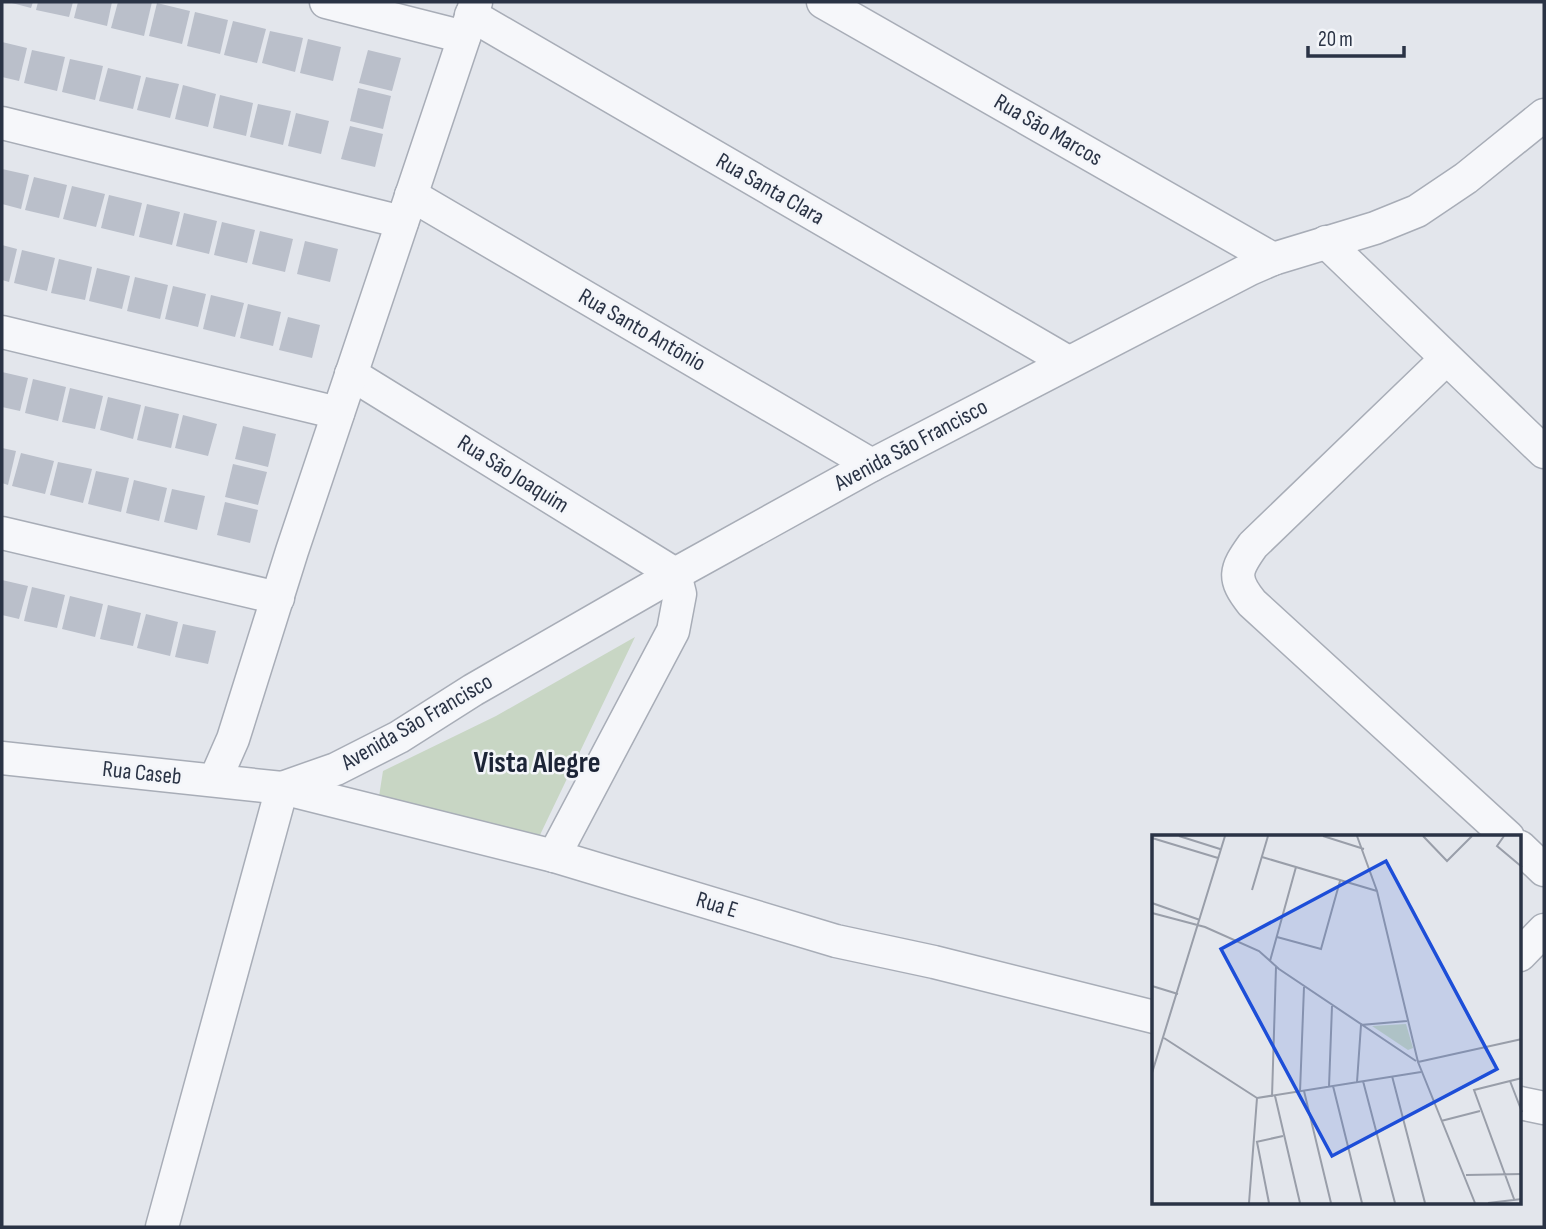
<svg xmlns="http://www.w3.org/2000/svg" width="1546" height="1229" font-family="'Sofia Sans Condensed',sans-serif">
<rect width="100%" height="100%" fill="#e3e6ec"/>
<!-- green -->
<polygon fill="#c8d6c4" points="635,637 539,837 378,803 383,771 496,716"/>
<!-- building -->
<g fill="#babfca">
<polygon points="8,2 33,2 31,8"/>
<polygon points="38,2 73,2 69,17 36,10"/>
<polygon points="78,2 112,2 107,26 74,18"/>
<polygon points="118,2 152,2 144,36 111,28"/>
<polygon points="157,3 190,11 182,44 149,36"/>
<polygon points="195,12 228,20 220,54 187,46"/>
<polygon points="233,21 266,29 257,63 224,55"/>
<polygon points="270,31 303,38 295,72 262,63"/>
<polygon points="308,39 341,47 333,81 300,73"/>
<polygon points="2,42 27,48 19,81 2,77"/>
<polygon points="32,50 65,57 57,91 24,83"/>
<polygon points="368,50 401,58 392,91 359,83"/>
<polygon points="70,59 103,66 95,100 62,92"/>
<polygon points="108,68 141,76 133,109 99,101"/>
<polygon points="146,77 179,84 170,118 137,110"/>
<polygon points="183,85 216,94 208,127 175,119"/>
<polygon points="358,88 391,96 383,129 350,121"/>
<polygon points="220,95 253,103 246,136 213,128"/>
<polygon points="258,104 291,111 283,145 250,137"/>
<polygon points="296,113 329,121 321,154 288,146"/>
<polygon points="350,126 383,134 375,167 341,159"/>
<polygon points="2,169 29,175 21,209 2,204"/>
<polygon points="34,177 67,185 59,218 25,210"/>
<polygon points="72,186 105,194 96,227 63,219"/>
<polygon points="109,195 142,203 134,236 101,228"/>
<polygon points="147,204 180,212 172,245 139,237"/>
<polygon points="184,213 217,221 209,254 176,246"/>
<polygon points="222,222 255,230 247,263 214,255"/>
<polygon points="260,231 293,239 285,272 252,264"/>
<polygon points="305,241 338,249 330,282 297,274"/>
<polygon points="2,245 17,249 9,282 2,280"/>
<polygon points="22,250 55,258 47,291 14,283"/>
<polygon points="59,259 92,267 85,300 51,293"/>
<polygon points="97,268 130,276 122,309 89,301"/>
<polygon points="135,277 168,285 160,319 127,311"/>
<polygon points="173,286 206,294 198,327 165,319"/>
<polygon points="211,295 244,303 235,337 203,329"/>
<polygon points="248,304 281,312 273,346 240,338"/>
<polygon points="288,317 320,325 312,358 279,350"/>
<polygon points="2,372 28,378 20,411 2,407"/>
<polygon points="33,379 66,387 58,421 25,413"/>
<polygon points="70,388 103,396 95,429 62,422"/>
<polygon points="108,397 141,405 133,439 100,430"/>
<polygon points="145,406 179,414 171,448 137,440"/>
<polygon points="183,415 217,424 208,456 175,448"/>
<polygon points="243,426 276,434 268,467 235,459"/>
<polygon points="2,448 16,451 8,485 2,483"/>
<polygon points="21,453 54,461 45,494 12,486"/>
<polygon points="58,462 92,469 83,503 50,495"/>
<polygon points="233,464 267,472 258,505 225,497"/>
<polygon points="96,471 129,478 121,512 88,504"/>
<polygon points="134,480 167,488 159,521 126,513"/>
<polygon points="172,489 205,496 197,530 164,522"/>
<polygon points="225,502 258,510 250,543 217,535"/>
<polygon points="2,580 28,586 19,619 2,615"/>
<polygon points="32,587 65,595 57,628 24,621"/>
<polygon points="70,596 103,604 95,637 62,629"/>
<polygon points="108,605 141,613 133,646 100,639"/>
<polygon points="146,614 178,622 170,656 137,648"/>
<polygon points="183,624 216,631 208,664 175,657"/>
</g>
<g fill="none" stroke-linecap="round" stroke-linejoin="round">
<!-- minor casing -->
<g stroke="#a8adb7" stroke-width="35">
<g id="minor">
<polyline points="326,2 464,37"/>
<polyline points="823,2 1273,259"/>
<polyline points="471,15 1068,362"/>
<polyline points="2,123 402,222"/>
<polyline points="411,195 872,465"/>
<polyline points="1326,242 1544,452"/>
<polyline points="2,332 338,413"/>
<path d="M 1446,359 L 1253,545 C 1235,570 1232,578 1252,603 L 1508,837"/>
<polyline points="351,374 675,574 680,594 673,631 554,856"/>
<polyline points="2,533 278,598"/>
<polyline points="2,758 282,788 554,856 836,941 934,962 1154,1017"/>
<polyline points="215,780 233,739 292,551 476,2"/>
<polyline points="282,788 336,769 399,737 473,690 675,574 872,465 1250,269 1273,259 1375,228 1417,211 1466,178 1544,115"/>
<polyline points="1520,847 1544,870"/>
<polyline points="1520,955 1544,930"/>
<polyline points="1520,1103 1544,1108"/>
<polyline points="162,1227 282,788"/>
</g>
</g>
<!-- minor -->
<use href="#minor" stroke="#f6f7fa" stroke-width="32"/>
</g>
<g text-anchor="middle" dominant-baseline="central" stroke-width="5" stroke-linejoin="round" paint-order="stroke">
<!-- street labels -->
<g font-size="23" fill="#2a3345" stroke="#f3f5f9">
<text transform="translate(1048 130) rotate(30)">Rua São Marcos</text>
<text transform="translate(770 189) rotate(30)">Rua Santa Clara</text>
<text transform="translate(642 330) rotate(30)">Rua Santo Antônio</text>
<text transform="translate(911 445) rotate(-28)">Avenida São Francisco</text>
<text transform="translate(513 474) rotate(32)">Rua São Joaquim</text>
<text transform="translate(417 722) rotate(-30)">Avenida São Francisco</text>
<text transform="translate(142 773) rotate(6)">Rua Caseb</text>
<text transform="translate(717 905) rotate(17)">Rua E</text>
</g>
<!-- district labels -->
<g font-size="30" font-weight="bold" fill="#1c2436" stroke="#f3f5f9">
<text x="537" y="763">Vista Alegre</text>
</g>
</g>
<!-- overview -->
<g transform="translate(1152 835)">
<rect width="369" height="369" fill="#e3e6ec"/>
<path d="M 254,189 L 261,213 L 256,215 L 220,191 Z" fill="#c8d6c4"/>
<path fill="none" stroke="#999ea9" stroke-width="2" d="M 27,1 L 68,14M 171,1 L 212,14M 205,1 L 225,56 L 266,227 L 323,368M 271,1 L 295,26 L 320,1M 352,1 L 345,11 L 370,32M 0,3 L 66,23M 110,22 L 225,56M 100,55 L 116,1M 0,68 L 48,85M 0,78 L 53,92 L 107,116 L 127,134 L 264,226M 125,102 L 169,114 L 188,46M 118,126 L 144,32M 0,151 L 26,159M 12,203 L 105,263M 266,227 L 370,204M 0,238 L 73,1M 240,241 L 273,368M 211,246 L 243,368M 358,246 L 370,277M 205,247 L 209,190 L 255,186M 181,251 L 210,368M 177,252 L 180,171M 152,256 L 179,368M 148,257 L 152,152M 123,261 L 148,368M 120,262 L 124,132M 105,263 L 269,237M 289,286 L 328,276M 104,307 L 131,301M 105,307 L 117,368M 314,340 L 370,339M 362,364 L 322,255 L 370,243M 97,368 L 105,263M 336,368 L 370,364"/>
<path fill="#1d4ed8" fill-opacity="0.15" stroke="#1d4ed8" stroke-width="3.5" d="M 234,26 L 345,234 L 180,321 L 69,114 Z"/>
<rect width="369" height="369" fill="none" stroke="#2a3345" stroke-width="3.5"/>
</g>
<!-- border -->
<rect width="1546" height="1229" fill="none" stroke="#2a3345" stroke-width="7"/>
<!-- scale -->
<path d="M1308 46v10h96v-10" fill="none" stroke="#2a3345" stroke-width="3.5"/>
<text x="1318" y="46" font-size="21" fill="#2a3345" stroke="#f3f5f9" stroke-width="5" paint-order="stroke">20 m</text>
</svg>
